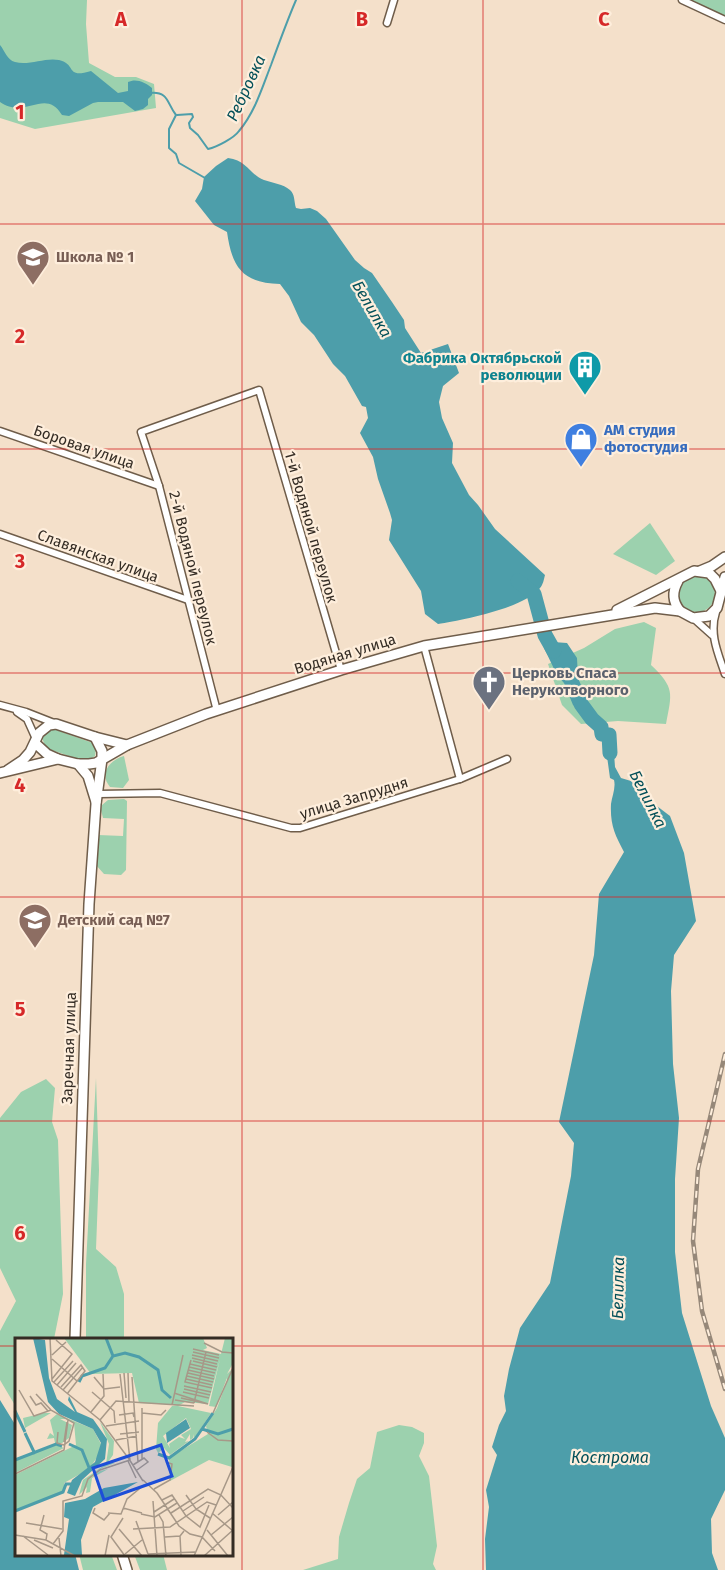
<svg xmlns="http://www.w3.org/2000/svg" width="725" height="1570" font-family="'Fira Sans',sans-serif">
<rect width="100%" height="100%" fill="#f4e0ca"/>
<!-- green -->
<g fill="#9cd1ae">
<polygon points="0,0 87,0 86,24 89,63 115,77 136,77 154,84 156,108 35,129 0,118"/>
<polygon points="690,0 725,0 725,18"/>
<polygon points="650,523 675,561 656,575 613,554"/>
<circle cx="697" cy="594" r="18"/>
<path d="M 644,622 L 656,628 L 651,665 C 675,688 672,693 666,724 L 618,721 L 581,724 L 562,705 L 548,664 L 584,648 L 615,629 Z"/>
<polygon points="53,729 93,743 96,749 95,756 86,762 46,748 42,738 49,730"/>
<path d="M 124,756 L 129,780 L 123,788 L 110,787 C 99,774 109,760 124,756 Z"/>
<polygon points="124,799 127,801 126,870 121,875 104,874 96,865 98,835 123,836 124,819 103,818 101,810 102,805 108,800"/>
<polygon points="96,1078 99,1170 96,1249 116,1267 124,1294 124,1339 86,1339 86,1264"/>
<polygon points="46,1079 55,1088 52,1122 58,1140 63,1294 54,1339 16,1339 16,1407 0,1380 0,1331 16,1301 0,1268 0,1118 21,1092"/>
<polygon points="399,1425 412,1427 424,1433 424,1443 419,1456 429,1476 437,1546 433,1564 436,1570 303,1570 338,1559 339,1537 349,1503 357,1479 370,1468 377,1432"/>
<polygon points="79,1554 111,1554 117,1570 83,1570"/>
<polygon points="134,1554 163,1554 167,1570 140,1570"/>
</g>
<!-- water -->
<g fill="#4d9eaa">
<path d="M 0,45 C 5,51 7,60 15,62 C 29,66 45,57 59,60 C 77,64 65,79 91,71 L 118,93 L 128,91 L 128,82 C 136,78 145,82 152,88 L 152,95 L 148,99 L 148,105 L 143,109 L 135,111 L 123,102 L 98,102 L 93,103 L 69,116 L 62,115 C 45,87 26,120 0,102 Z"/>
<path d="M 228,158 C 247,160 250,175 264,180 C 273,183 283,184 290,190 C 295,194 294,202 296,208 L 301,209 L 310,208 L 317,211 L 326,219 L 355,260 L 364,268 L 372,273 L 392,302 L 404,320 L 405,328 L 421,353 L 448,344 L 459,373 L 443,386 L 439,402 L 442,418 L 453,443 L 452,463 L 469,495 L 478,505 L 495,529 L 545,575 C 544,579 543,585 540,588 C 525,608 462,620 438,624 L 425,614 L 421,591 L 389,540 L 392,520 L 390,513 L 378,479 L 373,457 L 360,433 L 368,418 L 366,407 L 362,406 L 345,376 L 333,364 L 314,335 L 301,322 L 289,296 L 280,284 C 242,283 232,267 227,232 L 214,225 L 195,201 L 202,189 L 204,177 L 216,166 Z"/>
<polygon points="545,635 553,642 567,643 577,658 578,678 589,704 592,719 573,705 564,683 557,675 544,648 543,636"/>
<path d="M 609,735 L 613,739 L 615,767 L 621,778 L 631,781 L 649,800 L 670,816 L 684,853 L 696,921 L 674,955 L 671,991 L 673,1064 L 679,1118 L 675,1179 L 675,1252 L 682,1313 L 711,1406 L 725,1438 L 725,1490 L 711,1519 L 712,1553 L 718,1570 L 486,1570 L 485,1539 L 489,1507 L 486,1490 L 497,1455 L 492,1447 L 499,1425 L 506,1411 L 504,1396 L 509,1369 L 520,1328 L 550,1283 L 571,1176 L 574,1143 L 559,1122 L 594,955 L 599,894 L 624,852 C 615,835 610,825 611,804 C 612,796 616,788 614,780 L 610,778 L 606,749 Z"/>
<polygon points="0,1400 16,1426 16,1554 75,1554 79,1570 0,1570"/>
</g>
<g fill="none" stroke-linecap="round" stroke-linejoin="round">
<!-- stream -->
<g stroke="#4d9eaa" stroke-width="2">
<path d="M 150,93 C 169,91 167,104 176,115 L 169,129 L 169,148 L 176,154 L 179,163 L 205,178"/>
<path d="M 177,115 L 192,114 L 193,117 L 189,123 L 190,128 L 198,135 L 208,149 C 217,147 234,138 239,131 C 255,112 262,88 271,65 C 279,43 287,21 296,0"/>
</g>
<!-- river -->
<g stroke="#4d9eaa" stroke-width="15">
<polyline points="518,581 534,594 545,635 554,651"/>
<polyline points="581,704 592,719 601,727 602,734 609,735 610,753"/>
</g>
<!-- street casing -->
<g stroke="#6f5d4a" stroke-width="9">
<g id="street">
<polyline points="682,0 725,20"/>
<polyline points="387,23 394,0"/>
<polyline points="0,431 159,486"/>
<polyline points="0,534 188,600"/>
<path d="M 716,612 C 709,634 718,653 725,674"/>
<polyline points="693,618 712,635"/>
<polyline points="424,646 460,779"/>
<polyline points="0,705 26,712 54,723"/>
<polyline points="217,711 159,486 141,432 259,390 341,670"/>
<polyline points="17,712 27,719 36,739"/>
<polyline points="99,794 160,793 291,828 300,828 460,779 507,759"/>
</g>
</g>
<!-- secondary casing -->
<g stroke="#6f5d4a" stroke-width="12">
<g id="secondary">
<polyline points="700,571 712,566 725,557"/>
<path d="M 678,581 C 672,592 672,601 680,611"/>
<polyline points="617,610 694,571 709,573 715,579 721,591"/>
<polyline points="35,743 47,754 58,759 78,764 89,764 96,763 127,745 206,714 341,670 424,646 655,608 680,611 693,618 709,616 717,608 725,577"/>
<polyline points="78,764 88,776 96,802"/>
<polyline points="8,770 23,760 30,752 39,733 49,725 56,724 95,737 127,745"/>
<polyline points="0,773 58,759"/>
<polyline points="75,1339 89,904 96,804 102,759 102,751 95,737"/>
<polyline points="122,1554 127,1570"/>
</g>
</g>
<!-- street -->
<use href="#street" stroke="#fff" stroke-width="6"/>
<!-- secondary -->
<use href="#secondary" stroke="#fff" stroke-width="9"/>
<!-- rail casing -->
<g stroke="#968879" stroke-width="4.5">
<polyline id="rail" points="725,1054 698,1169 693,1241 702,1311 725,1389"/>
</g>
<!-- rail -->
<use href="#rail" stroke="#feeedc" stroke-width="2" stroke-dasharray="7" stroke-linecap="butt"/>
</g>
<!-- grid -->
<path fill="none" stroke="#d62828" stroke-width="1.5" stroke-opacity="0.55" d="M 242,0 L 242,1570M 483,0 L 483,1570M 0,224 L 725,224M 0,449 L 725,449M 0,673 L 725,673M 0,897 L 725,897M 0,1121 L 725,1121M 0,1346 L 16,1346M 231,1346 L 725,1346"/>
<!-- icons -->
<defs>
<g id="school-pin" transform="scale(1.725)"><path d="M0 17L-7.5 6A9.5 9.5 0 1 1 7.5 6Z" fill="#8d6e63" stroke="#feeedc"/><path d="M0-5L7-2L0 1L-7-2ZM-4 1L0 2.5L4 1V4Q0 6-4 4Z" fill="#fff"/></g>
<g id="building-pin" transform="scale(1.725)"><path d="M0 17L-7.5 6A9.5 9.5 0 1 1 7.5 6Z" fill="#0f9aa8" stroke="#feeedc"/><path d="M-4-6H4V6H1V3H-1V6H-4ZM-2.5-4.3h1.7v1.8h-1.7ZM.8-4.3h1.7v1.8H.8ZM-2.5-1h1.7V.8h-1.7ZM.8-1h1.7V.8H.8Z" fill="#fff"/></g>
<g id="shop-pin" transform="scale(1.725)"><path d="M0 17L-7.5 6A9.5 9.5 0 1 1 7.5 6Z" fill="#3f7fe0" stroke="#feeedc"/><path d="M-5-2.5h2.3a2.7 3.5 0 0 1 5.4 0H5L5.5 6h-11ZM-1.5-2.5h3a1.5 2.3 0 0 0-3 0Z" fill="#fff"/></g>
<g id="church-pin" transform="scale(1.725)"><path d="M0 17L-7.5 6A9.5 9.5 0 1 1 7.5 6Z" fill="#6b7280" stroke="#feeedc"/><path d="M-1.2-6h2.4v3.5h3.3v2.4h-3.3V6h-2.4V-.1h-3.3v-2.4h3.3Z" fill="#fff"/></g>
</defs>
<g fill-rule="evenodd">
<use href="#school-pin" x="33" y="257"/>
<use href="#building-pin" x="585" y="367"/>
<use href="#shop-pin" x="581" y="439"/>
<use href="#church-pin" x="489" y="682"/>
<use href="#school-pin" x="35" y="920"/>
</g>
<g text-anchor="middle" dominant-baseline="central" stroke-width="4.5" stroke-linejoin="round" paint-order="stroke">
<!-- education labels -->
<g font-size="15" font-weight="bold" fill="#785e54" stroke="#feeedc" text-anchor="start">
<text x="56" y="257">Школа № 1</text>
<text x="58" y="920">Детский сад №7</text>
</g>
<!-- culture labels -->
<g font-size="15" font-weight="bold" fill="#0d838f" stroke="#feeedc" text-anchor="end">
<text x="562" y="358">Фабрика Октябрьской<tspan x="562" dy="17">революции</tspan></text>
</g>
<!-- shop labels -->
<g font-size="15" font-weight="bold" fill="#366cbe" stroke="#feeedc" text-anchor="start">
<text x="604" y="430">АМ студия<tspan x="604" dy="17">фотостудия</tspan></text>
</g>
<!-- street labels -->
<g font-size="15" fill="#342c24" stroke="#feeedc">
<text transform="translate(84 447) rotate(19)">Боровая улица</text>
<text transform="translate(311 527) rotate(74)">1-й Водяной переулок</text>
<text transform="translate(98 556) rotate(20)">Славянская улица</text>
<text transform="translate(193 568) rotate(76)">2-й Водяной переулок</text>
<text transform="translate(345 654) rotate(-17)">Водяная улица</text>
<text transform="translate(354 798) rotate(-17)">улица Запрудня</text>
<text transform="translate(69 1048) rotate(-88)">Заречная улица</text>
</g>
<!-- worship labels -->
<g font-size="15" font-weight="bold" fill="#5b616d" stroke="#feeedc" text-anchor="start">
<text x="512" y="673">Церковь Спаса<tspan x="512" dy="17">Нерукотворного</tspan></text>
</g>
<!-- water labels -->
<g font-size="16" font-style="italic" fill="#045059" stroke="#feeedc">
<text transform="translate(246 88) rotate(-65)">Ребровка</text>
<text transform="translate(372 309) rotate(60)">Белилка</text>
<text transform="translate(648 799) rotate(63)">Белилка</text>
<text transform="translate(618 1288) rotate(-89)">Белилка</text>
<text x="610" y="1457">Кострома</text>
</g>
</g>
<!-- overview -->
<g transform="translate(15 1338)">
<rect width="218" height="218" fill="#f4e0ca"/>
<path d="M 49,0 L 188,0 L 192,10 L 188,12 L 206,16 L 210,0 L 217,0 L 217,27 L 212,36 L 217,31 L 217,129 L 194,122 L 155,143 L 154,120 L 193,96 L 191,88 L 202,70 L 212,43 L 212,40 L 201,69 L 194,68 L 205,21 L 193,66 L 170,64 L 163,68 L 196,75 L 179,101 L 178,96 L 178,100 L 175,102 L 175,96 L 170,104 L 174,103 L 155,117 L 149,110 L 143,115 L 141,111 L 143,85 L 157,68 L 163,67 L 124,65 L 117,35 L 76,36 ZM 171,80 L 176,91 L 166,97 L 170,101 L 164,99 L 154,106 L 155,110 L 148,98 ZM 29,75 L 36,75 L 10,90 L 8,80 ZM 42,76 L 78,91 L 86,106 L 85,115 L 74,131 L 49,145 L 49,153 L 0,173 L 0,137 L 61,107 L 59,85 L 51,81 L 45,81 L 57,87 L 54,100 L 47,105 L 40,105 L 39,100 L 32,101 L 35,95 L 39,98 L 35,82 ZM 85,84 L 99,103 L 98,117 L 93,124 L 100,125 L 87,130 L 73,142 L 85,133 L 93,131 L 77,140 L 75,154 L 71,155 L 72,149 L 64,157 L 68,142 L 91,126 L 94,106 ZM 41,107 L 49,110 L 0,135 L 0,122 Z" fill="#9cd1ae" fill-rule="evenodd"/>
<path d="M 18,0 L 30,2 L 34,40 L 42,61 L 60,74 L 53,62 L 54,58 L 62,74 L 78,81 L 92,101 L 90,121 L 67,142 L 60,158 L 52,155 L 57,142 L 80,124 L 86,105 L 78,91 L 44,76 L 33,64 ZM 171,81 L 175,90 L 152,105 L 151,95 ZM 123,144 L 78,169 L 66,202 L 67,217 L 49,217 L 54,181 L 49,179 L 50,165 L 70,161 L 89,150 Z" fill="#4d9eaa"/>
<path fill="none" stroke="#4d9eaa" stroke-width="3" d="M 91,0 L 98,18M 64,44 L 67,38 L 90,30 L 98,18 L 110,15 L 124,19 L 143,32 L 147,52 L 156,60M 0,73 L 10,94M 187,91 L 203,96 L 218,91M 10,95 L 20,116M 54,106 L 67,112 L 75,132M 143,116 L 154,120 L 180,101 L 198,75M 0,122 L 41,106 L 47,108M 0,173 L 48,154 L 51,146 L 56,146"/>
<path fill="none" stroke="#a79888" stroke-width="1.5" d="M 35,0 L 37,43 L 85,82 L 114,121M 189,5 L 207,14 L 218,15M 178,11 L 204,17M 178,14 L 204,20M 37,17 L 51,4M 177,17 L 203,23M 177,20 L 202,26M 37,21 L 62,43M 176,22 L 170,44 L 197,50M 178,23 L 202,29M 175,26 L 201,32M 174,29 L 200,35M 173,32 L 199,38M 109,35 L 111,60M 113,35 L 114,64M 173,35 L 199,41M 105,36 L 115,122M 172,38 L 198,44M 79,39 L 89,51 L 105,49M 117,39 L 123,124M 37,41 L 57,16 L 41,2M 171,41 L 197,47M 39,44 L 58,23M 42,47 L 61,25M 169,48 L 196,54M 46,49 L 66,27 L 70,33 L 52,56M 169,51 L 195,57M 4,52 L 19,78 L 36,72 L 59,85 L 54,103 L 49,107M 48,52 L 68,29M 77,54 L 99,73 L 100,85M 168,54 L 194,60M 159,55 L 193,66 L 166,60M 21,56 L 36,72M 15,58 L 21,67 L 26,65 L 33,73M 160,62 L 179,65M 179,65 L 191,14M 157,67 L 168,17M 76,74 L 89,58 L 88,36M 127,75 L 146,77 L 151,72M 198,75 L 218,30M 104,77 L 118,75 L 119,79M 85,82 L 101,63 L 179,68M 91,88 L 124,83M 43,94 L 42,105 L 49,107M 192,94 L 203,102 L 218,103M 105,96 L 124,94M 101,102 L 122,98M 49,104 L 52,84M 114,121 L 128,143M 127,121 L 127,70M 113,123 L 121,140M 118,127 L 129,120 L 133,124 L 122,132M 0,136 L 49,112 L 53,82M 128,142 L 142,155M 139,151 L 155,142 L 157,126 L 151,124M 142,155 L 164,188 L 175,196 L 187,199 L 200,213M 171,157 L 181,171 L 195,180M 147,162 L 157,157 L 171,178 L 185,189 L 194,167M 138,163 L 142,218M 80,170 L 78,175 L 89,182 L 95,175M 108,170 L 127,175M 168,173 L 189,159M 139,174 L 159,161M 93,175 L 106,176 L 112,161 L 129,147M 156,175 L 193,151 L 206,157 L 218,170M 197,175 L 218,193M 126,176 L 140,179 L 162,165M 29,177 L 25,192 L 32,196 L 31,202M 144,177 L 148,184 L 151,218M 203,177 L 218,164M 108,180 L 96,199 L 110,218M 121,183 L 133,216M 11,185 L 47,191M 104,191 L 127,218M 118,191 L 155,189 L 192,164 L 201,167M 192,192 L 213,218M 0,197 L 31,202 L 60,218M 196,197 L 218,179M 8,198 L 33,217M 165,198 L 166,218M 150,199 L 165,198 L 169,193M 44,200 L 46,218M 19,202 L 38,210M 38,206 L 48,193 L 48,163 L 67,158 L 73,141 L 85,132 L 115,122M 110,216 L 127,202M 133,216 L 180,214M 90,218 L 94,197M 179,218 L 218,129M 189,218 L 218,192"/>
<path fill="#1d4ed8" fill-opacity="0.15" stroke="#1d4ed8" stroke-width="3" d="M 146,107 L 157,138 L 89,162 L 78,130 Z"/>
<rect width="218" height="218" fill="none" stroke="#342c24" stroke-width="3"/>
</g>
<g font-size="20" text-anchor="middle" font-weight="bold" fill="#d62828" stroke="#feeedc" stroke-width="4.5" stroke-linejoin="round" paint-order="stroke">
<text x="121" y="26">A</text>
<text x="362" y="26">B</text>
<text x="604" y="26">C</text>
<text x="20" y="119">1</text>
<text x="20" y="343">2</text>
<text x="20" y="568">3</text>
<text x="20" y="792">4</text>
<text x="20" y="1016">5</text>
<text x="20" y="1240">6</text>
</g>
</svg>
